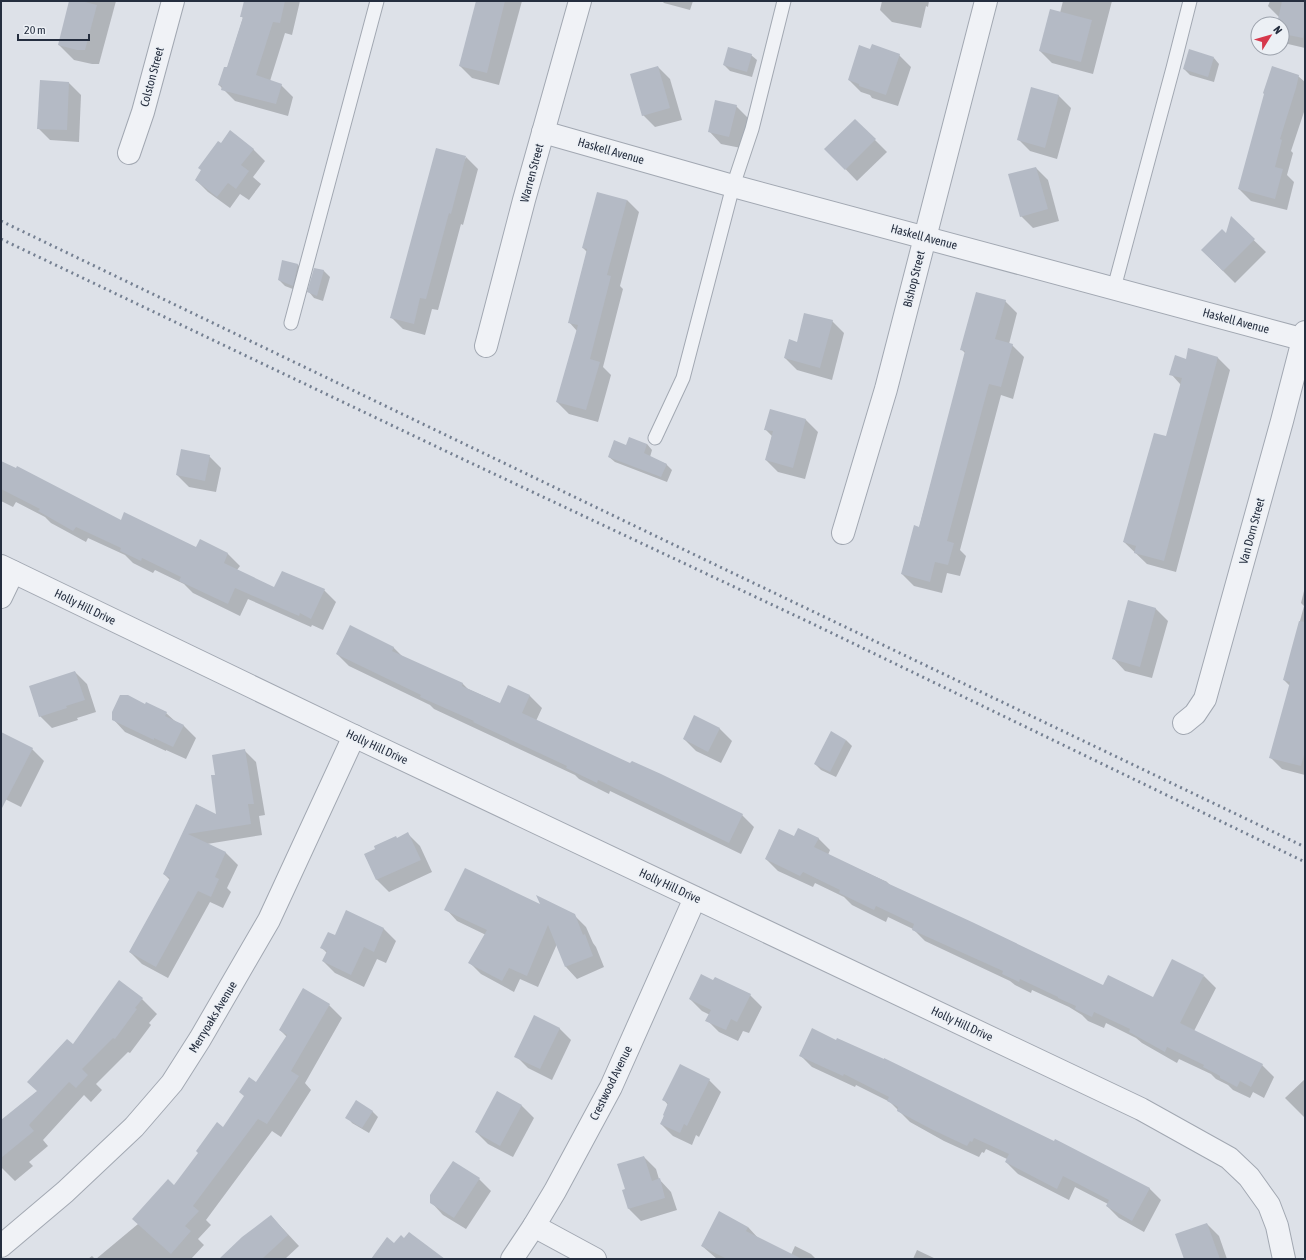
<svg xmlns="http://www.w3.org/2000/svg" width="1306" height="1260" font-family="'Asap Condensed',sans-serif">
<rect width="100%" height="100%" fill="#dde1e8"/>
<!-- shadow -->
<g fill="#0003">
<polygon points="70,1 116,1 99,64 92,64 74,60 59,45"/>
<polygon points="245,1 300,1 292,35 285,33 270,81 281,85 293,97 288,116 235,101 219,85 227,69 243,18 241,16"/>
<polygon points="477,1 522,1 499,85 472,78 460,66"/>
<polygon points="662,1 693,1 690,10 664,3"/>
<polygon points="882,1 929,1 928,7 926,6 921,28 892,22 880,10"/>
<polygon points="1063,1 1112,1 1093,74 1052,63 1040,51 1060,13"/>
<polygon points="1270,1 1305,1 1305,48 1288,44 1282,38 1282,24 1278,24 1279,17 1268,6"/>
<polygon points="871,50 899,55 911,67 898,106 872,98 870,95 861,92 849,80"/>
<polygon points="751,55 757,60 752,77 730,71 724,65"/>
<polygon points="1214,58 1219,64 1214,82 1190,75 1184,69"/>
<polygon points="658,67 670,79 682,120 655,127 643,115"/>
<polygon points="1298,76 1305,82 1305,109 1291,151 1293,153 1287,175 1294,182 1287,210 1251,201 1239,189"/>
<polygon points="41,81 69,83 81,95 79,142 50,140 38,128"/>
<polygon points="1032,89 1059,96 1071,108 1057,159 1030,151 1018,139"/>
<polygon points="736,106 748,118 741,148 721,144 709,131"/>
<polygon points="855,120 887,152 857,181 826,149"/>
<polygon points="221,144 253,149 265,161 253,177 261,184 249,200 240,194 230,208 208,192 196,180"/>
<polygon points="466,157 478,169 463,225 461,224 438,310 432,309 425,335 403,329 391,317"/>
<polygon points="1036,168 1048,180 1059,221 1033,228 1021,216"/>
<polygon points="627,200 639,212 620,286 623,289 603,367 611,375 598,422 569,414 557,402 577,331 569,322 587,252 583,248"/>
<polygon points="1231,218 1266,252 1235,283 1202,250 1227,235"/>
<polygon points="283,261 298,265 304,271 298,291 285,286 279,280"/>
<polygon points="315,269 324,271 330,277 323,301 314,298 309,292"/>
<polygon points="1005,301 1017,313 1009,344 1012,345 1024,357 1013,399 1001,395 960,550 966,556 960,576 947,573 942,593 914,586 902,574 919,528 966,354 962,350"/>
<polygon points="832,321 844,333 832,380 797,370 785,358 797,343"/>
<polygon points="1189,350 1218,358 1230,370 1176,572 1147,564 1124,542 1167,437 1181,385 1171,374 1187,360"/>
<polygon points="771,410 806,420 818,432 805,479 778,472 766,460 772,436 765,429"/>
<polygon points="647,444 652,450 650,457 666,464 672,470 667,482 615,462 609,457 627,447"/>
<polygon points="209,456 221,468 216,492 189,487 177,475"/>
<polygon points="1,462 121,521 196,548 200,541 228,554 240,566 237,570 274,589 324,590 336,602 323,630 312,625 311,627 248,599 240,616 193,593 184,584 155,570 153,573 133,563 125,555 88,538 86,542 51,523 45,517 16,502 13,507 1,501"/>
<polygon points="1305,587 1305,775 1282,769 1270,757 1290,686 1284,680 1304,606 1301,603"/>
<polygon points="1129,601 1156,609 1168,621 1152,678 1125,671 1113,658"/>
<polygon points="393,647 403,657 463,684 468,689 501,704 509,687 530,696 542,708 536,721 742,815 754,827 741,854 610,791 609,794 579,779 575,775 434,709 430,705 349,666 337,654"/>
<polygon points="75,672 87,684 96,712 77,718 78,720 52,728 40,716"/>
<polygon points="146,705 166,713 176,722 184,726 196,738 186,759 166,750 166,751 125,732 113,719"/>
<polygon points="695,717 720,729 732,741 721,763 696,751 684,739"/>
<polygon points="846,740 852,746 836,777 821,770 815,764"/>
<polygon points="1,743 32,749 44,761 21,807 1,797"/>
<polygon points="244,750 256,762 265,815 259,816 262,835 207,844 226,853 238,865 227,888 231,892 223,908 210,902 168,978 142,964 130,952 170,880 164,874 197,805 218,816 216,776"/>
<polygon points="408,834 420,846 432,872 389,892 377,880 365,855"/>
<polygon points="795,838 818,838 830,850 828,855 887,882 891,886 1104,987 1154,999 1204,976 1216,988 1194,1031 1262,1065 1274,1077 1264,1098 1253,1092 1250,1098 1233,1090 1228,1085 1216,1079 1211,1074 1179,1059 1177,1063 1142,1043 1136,1038 1106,1023 1104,1028 1088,1021 1082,1015 1069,1007 1032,990 1031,993 1015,985 1010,981 925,941 913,929 888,917 886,922 852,905 844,897 815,883 813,887 778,871 766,859"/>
<polygon points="542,906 574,915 586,927 593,943 596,947 604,967 577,979 566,967 557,944 538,987 520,979 514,992 481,974 470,963 486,935 457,921 446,909"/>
<polygon points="347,912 384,929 396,941 386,963 377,959 364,987 335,973 323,961 327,953 322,948 335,937"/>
<polygon points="714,981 750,995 762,1007 749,1033 743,1031 738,1041 719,1032 707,1020 710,1015 702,1011 690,999"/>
<polygon points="142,999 157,1014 149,1023 151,1025 130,1053 128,1052 96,1084 102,1090 91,1102 84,1095 43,1140 48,1146 29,1162 33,1166 15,1181 1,1167 1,1120 2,1121 38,1091 73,1046"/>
<polygon points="329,1005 342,1018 305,1083 311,1090 281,1137 272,1131 206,1220 211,1225 198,1239 204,1245 191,1259 176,1259 175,1258 174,1259 96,1259 138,1224 174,1186 224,1128 256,1083 287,1037 280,1030"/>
<polygon points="559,1028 571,1040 552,1080 528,1068 516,1056"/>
<polygon points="800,1055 1149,1188 1161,1200 1144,1232 1119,1218 1107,1206 1108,1204 1075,1187 1069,1200 1018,1174 1006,1162 1007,1159 986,1149 984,1153 982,1152 979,1157 944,1141 910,1122 890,1102 856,1085 855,1087 812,1067"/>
<polygon points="1305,1079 1305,1118 1285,1098"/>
<polygon points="709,1080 721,1092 699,1137 696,1135 692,1145 673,1136 661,1124 668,1105 664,1100"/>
<polygon points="497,1093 522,1106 534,1118 513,1157 488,1144 476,1132"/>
<polygon points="372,1111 378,1117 369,1133 352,1123 347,1117"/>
<polygon points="644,1157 656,1169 659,1179 671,1192 677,1210 641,1221 629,1209 626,1190"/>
<polygon points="453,1162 479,1179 491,1191 466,1229 443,1215 431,1202"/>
<polygon points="271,1216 299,1246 285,1259 221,1259"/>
<polygon points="1207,1224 1219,1236 1227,1259 1185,1259"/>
<polygon points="748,1227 759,1239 791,1255 795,1246 811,1254 816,1259 717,1259 702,1246"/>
<polygon points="917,1250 936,1259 913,1259"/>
<polygon points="92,1256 95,1259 88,1259"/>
</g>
<!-- building -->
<g fill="#b4bac5">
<polygon points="69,1 81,1 97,5 85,50 77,50 58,45"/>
<polygon points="244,1 285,1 280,23 273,22 256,75 282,84 276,104 221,90 222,86 218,85 224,67 227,67 243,17 240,17"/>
<polygon points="476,1 505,1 487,73 459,66"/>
<polygon points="1282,1 1305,1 1305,28 1303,38 1283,34 1286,24 1277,24"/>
<polygon points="1050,9 1092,20 1081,62 1039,51"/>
<polygon points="872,44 900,54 886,95 859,86 859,84 848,80 859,45 870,49"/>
<polygon points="728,47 752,54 747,72 723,65"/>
<polygon points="1189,49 1214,57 1208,77 1183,69"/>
<polygon points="658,66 670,108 642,116 630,74"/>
<polygon points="1272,66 1299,75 1296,88 1280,139 1282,140 1275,167 1283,169 1275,199 1238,189 1264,94 1263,93"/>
<polygon points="40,80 69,82 67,130 37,129"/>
<polygon points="1031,87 1059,95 1045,148 1017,140"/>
<polygon points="715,100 737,105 729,137 708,132"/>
<polygon points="855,119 876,139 845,170 824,149"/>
<polygon points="230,130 254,149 241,165 249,171 236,189 228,183 217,197 195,180 201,170 198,168 218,141 221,143"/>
<polygon points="436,148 466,156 451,214 449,213 426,299 420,298 414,324 390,318"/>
<polygon points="1036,167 1048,209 1020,217 1008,174"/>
<polygon points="597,192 627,200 607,275 611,276 590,359 600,362 586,410 556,402 578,325 568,323 587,249 582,248"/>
<polygon points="1231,216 1255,239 1223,271 1201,250 1222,229 1226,233"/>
<polygon points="282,260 298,264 293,286 278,280"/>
<polygon points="314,268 324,270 317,296 307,292"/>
<polygon points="976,292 1006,300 995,339 1013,344 1001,387 989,384 947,541 954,543 948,565 935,562 930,582 901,574 914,525 919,527 965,351 960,350"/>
<polygon points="804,313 833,320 820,368 784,358 789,339 797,342"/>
<polygon points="1188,348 1218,357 1164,561 1134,553 1136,546 1123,542 1154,433 1166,436 1182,378 1169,375 1175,355 1186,359"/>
<polygon points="770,409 806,419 793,468 765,460 773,431 764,430"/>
<polygon points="629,437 647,444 644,453 667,464 661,477 608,457 614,440 626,445"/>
<polygon points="181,449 210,455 205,481 176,475"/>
<polygon points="1,461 16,468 17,466 121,520 124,512 196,547 200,539 228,553 224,563 274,587 282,571 325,589 311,619 300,613 299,616 235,588 228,604 179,581 181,577 142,558 141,561 120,551 121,548 76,527 73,531 38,511 40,509 1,489"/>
<polygon points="1128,600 1156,608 1140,667 1112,659"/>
<polygon points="1299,621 1305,622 1305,751 1301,766 1269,758 1290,682 1283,680"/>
<polygon points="350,625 394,647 392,651 463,683 462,686 500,703 508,685 530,695 522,713 630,763 632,761 661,774 743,814 729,843 598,780 597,783 566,768 567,766 473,722 474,721 420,697 421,695 336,654"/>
<polygon points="75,671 85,700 66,706 67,708 39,717 29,686"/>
<polygon points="120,695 128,695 145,704 146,702 167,712 165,716 184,725 173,747 154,738 154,740 112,720 112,712"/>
<polygon points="694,715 720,728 708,752 683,739"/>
<polygon points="831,731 846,740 830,772 814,764"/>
<polygon points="1,732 33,748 1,810"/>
<polygon points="245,749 254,804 248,804 251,824 188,834 226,852 215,877 219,879 211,897 198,891 156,967 129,952 170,878 163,874 196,804 216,814 211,775 215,775 212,755"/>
<polygon points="798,828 819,838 814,847 887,882 887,883 972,922 1103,985 1108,975 1153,997 1172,959 1204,975 1180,1023 1263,1064 1251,1087 1240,1081 1237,1087 1220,1078 1220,1076 1203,1067 1204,1065 1167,1047 1165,1052 1129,1032 1130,1029 1094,1012 1092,1017 1075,1009 1076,1006 1058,998 1058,997 1020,979 1019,982 1002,974 1003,971 912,930 914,924 876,906 874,910 839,893 840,890 803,872 800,876 765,859 779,829 794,836"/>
<polygon points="408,832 421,860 376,880 364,854 375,849 374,846 396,836 397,838"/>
<polygon points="465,868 540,904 536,895 575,914 583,935 585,934 593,956 565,967 548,925 527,976 509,968 502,981 468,963 487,930 444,910"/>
<polygon points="346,910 384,928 374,952 364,947 351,975 322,961 327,951 320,948 328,932 335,935"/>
<polygon points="701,974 713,980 715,977 751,994 737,1022 731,1019 726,1030 705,1021 711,1010 689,999"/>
<polygon points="119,980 143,998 135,1008 137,1009 115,1039 113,1038 82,1069 88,1075 76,1088 69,1082 29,1125 34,1131 1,1158 1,1120 37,1091 27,1082 67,1039 73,1044"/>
<polygon points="303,988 330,1004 291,1071 299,1076 267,1124 258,1119 193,1206 199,1211 185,1226 191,1231 171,1254 132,1219 168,1179 174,1185 198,1153 196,1151 217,1122 223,1127 244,1096 239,1092 249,1077 256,1082 287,1035 279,1030"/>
<polygon points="534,1015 560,1028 540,1069 514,1057"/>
<polygon points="812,1028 836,1040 837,1038 884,1059 884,1058 1054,1141 1055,1139 1150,1188 1132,1221 1106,1206 1109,1200 1063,1176 1057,1189 1005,1162 1009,1154 974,1138 972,1142 970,1141 967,1146 931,1129 897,1111 898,1107 887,1101 889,1097 844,1074 843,1076 799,1056"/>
<polygon points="680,1064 710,1079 687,1126 684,1124 680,1133 660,1124 664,1116 663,1115 668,1103 662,1100"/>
<polygon points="497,1091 522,1105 500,1146 475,1132"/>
<polygon points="356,1100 373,1111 362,1128 345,1118"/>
<polygon points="644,1156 652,1181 660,1178 665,1198 628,1209 622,1190 625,1189 617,1164"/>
<polygon points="453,1161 480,1178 454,1218 430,1203 430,1195"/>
<polygon points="719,1211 748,1227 746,1231 802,1259 727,1259 701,1246"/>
<polygon points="271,1215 288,1235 262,1259 219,1259 242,1237"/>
<polygon points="1207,1223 1220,1259 1184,1259 1175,1234"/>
<polygon points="409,1232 445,1259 371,1259 387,1237 394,1243 401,1235 404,1238"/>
</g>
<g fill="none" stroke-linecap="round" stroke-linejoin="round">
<!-- service casing -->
<g stroke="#a2a8b2" stroke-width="15">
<g id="service">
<polyline points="1114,288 1173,68 1190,1"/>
<polyline points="291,323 377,1"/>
<polyline points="655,438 683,378 733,186 752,129 784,1"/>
</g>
</g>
<!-- minor casing -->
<g stroke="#a2a8b2" stroke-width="24">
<g id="minor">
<polyline points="543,132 733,186 1305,340"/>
<polyline points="129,153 143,112 173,1"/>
<polyline points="486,346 524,200 580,1"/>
<polyline points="843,533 886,389 986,1"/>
<polyline points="1,566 354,736 1141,1109 1229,1158 1249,1177 1269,1205 1277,1226 1284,1259"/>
<polyline points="1,597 13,572"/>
<polyline points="1184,723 1195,714 1205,699 1282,421 1305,332"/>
<polyline points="534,1226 595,1259"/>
<polyline points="1,1246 65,1192 134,1127 172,1083 200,1039 269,920 354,736"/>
<polyline points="512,1259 534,1226 555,1191 611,1087 695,898"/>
</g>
</g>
<!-- service -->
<use href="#service" stroke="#f0f2f6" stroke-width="13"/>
<!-- minor -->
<use href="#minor" stroke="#f0f2f6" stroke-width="22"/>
<!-- rail -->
<g stroke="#758092" stroke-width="3" stroke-dasharray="2 4" stroke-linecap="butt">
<polyline points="1,221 718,566 1305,847"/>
<polyline points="1,239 454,455 811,623 1305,862"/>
</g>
</g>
<g text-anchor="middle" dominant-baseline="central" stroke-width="3" stroke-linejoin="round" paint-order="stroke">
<!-- street labels -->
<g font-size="12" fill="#252e3f" stroke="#ecf0f5">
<text transform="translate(152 77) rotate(-75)">Colston Street</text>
<text transform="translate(611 151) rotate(16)">Haskell Avenue</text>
<text transform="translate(532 173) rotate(-75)">Warren Street</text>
<text transform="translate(924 237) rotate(15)">Haskell Avenue</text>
<text transform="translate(914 279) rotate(-76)">Bishop Street</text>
<text transform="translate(1236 321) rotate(15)">Haskell Avenue</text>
<text transform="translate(1252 531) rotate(-75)">Van Dorn Street</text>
<text transform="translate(85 607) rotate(26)">Holly Hill Drive</text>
<text transform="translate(377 747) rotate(25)">Holly Hill Drive</text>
<text transform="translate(670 886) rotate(25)">Holly Hill Drive</text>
<text transform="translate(213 1017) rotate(-59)">Merryoaks Avenue</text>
<text transform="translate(962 1024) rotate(25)">Holly Hill Drive</text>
<text transform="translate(611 1083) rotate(-64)">Crestwood Avenue</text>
</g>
</g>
<!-- border -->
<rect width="1306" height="1260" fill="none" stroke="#252e3f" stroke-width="4"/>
<!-- north arrow -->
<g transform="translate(1270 36) rotate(53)"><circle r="19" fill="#ecf0f5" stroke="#9ca2ac"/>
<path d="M0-3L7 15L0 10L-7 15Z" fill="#d6384c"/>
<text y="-6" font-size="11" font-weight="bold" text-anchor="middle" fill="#252e3f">N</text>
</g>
<!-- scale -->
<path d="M18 34v6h71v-6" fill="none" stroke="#252e3f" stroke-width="2"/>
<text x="24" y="34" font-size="12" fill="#252e3f" stroke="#ecf0f5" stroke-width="3" paint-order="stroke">20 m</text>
</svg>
